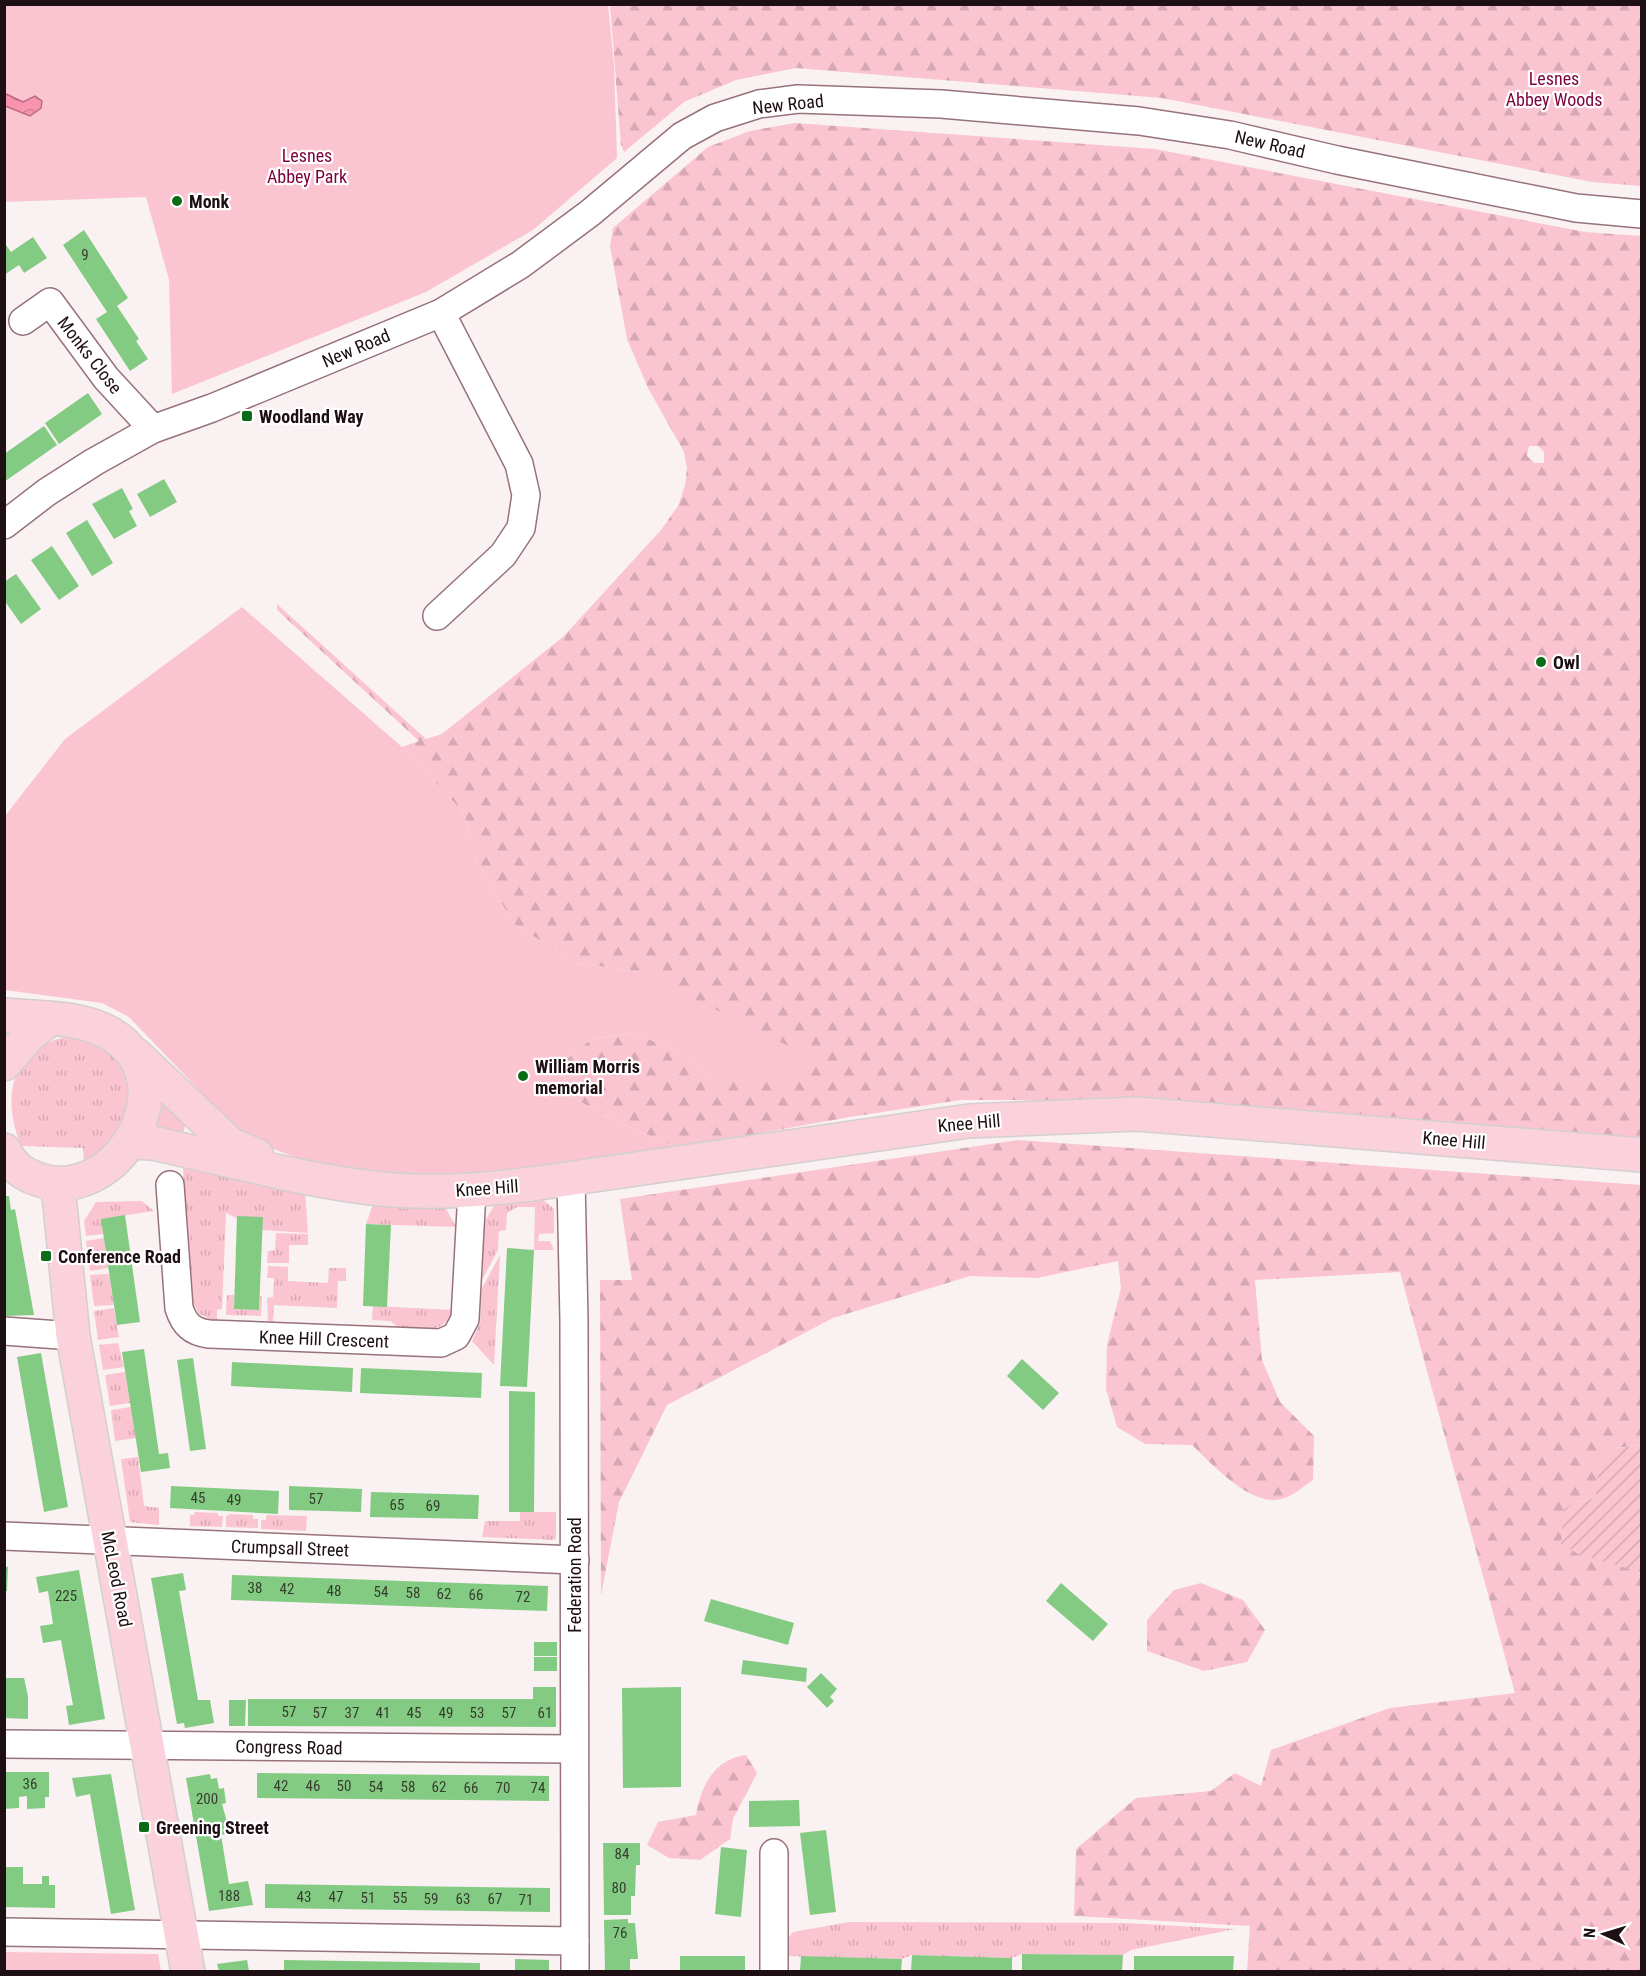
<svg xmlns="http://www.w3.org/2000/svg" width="1646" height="1976" font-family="'Roboto Condensed',sans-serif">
<defs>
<pattern id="grass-tufts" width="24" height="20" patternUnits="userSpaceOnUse" patternTransform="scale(1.5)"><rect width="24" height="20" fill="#fac5d1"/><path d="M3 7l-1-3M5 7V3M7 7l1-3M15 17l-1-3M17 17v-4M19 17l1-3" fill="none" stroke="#d6a8b3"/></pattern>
<pattern id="forest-firs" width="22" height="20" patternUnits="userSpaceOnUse" patternTransform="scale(1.5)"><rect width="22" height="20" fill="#fac5d1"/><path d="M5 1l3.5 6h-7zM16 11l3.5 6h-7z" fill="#d6a8b3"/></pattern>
<pattern id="garden-furrows" width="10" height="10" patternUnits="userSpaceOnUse" patternTransform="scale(1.5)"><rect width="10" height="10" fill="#fac5d1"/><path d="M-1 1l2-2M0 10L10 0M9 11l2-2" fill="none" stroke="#d6a8b3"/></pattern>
<pattern id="water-waves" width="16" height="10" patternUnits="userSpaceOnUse" patternTransform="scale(1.5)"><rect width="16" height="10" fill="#f994b0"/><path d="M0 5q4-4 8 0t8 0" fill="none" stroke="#d57e96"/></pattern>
</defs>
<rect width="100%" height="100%" fill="#faf1f3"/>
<!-- grass -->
<g fill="url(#grass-tufts)">
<path d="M 76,1035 C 87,1040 106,1044 114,1052 C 138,1078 136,1120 109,1144 C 101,1151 92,1157 84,1164 L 83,1148 L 21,1146 C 0,1091 13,1044 76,1035 Z"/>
<polygon points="160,1100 188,1115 181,1141 151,1133"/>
<polygon points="187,1164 305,1191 308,1233 262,1230 226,1213 222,1309 217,1310 217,1322 199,1314 191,1299 183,1168"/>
<polygon points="542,1199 554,1209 554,1233 539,1234 538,1241 550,1241 554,1250 534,1250 535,1207 517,1207 507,1213 506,1230 499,1231 498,1250 482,1280 485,1221 494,1206"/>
<polygon points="142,1201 154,1211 102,1219 103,1234 86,1236 84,1221 96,1202"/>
<polygon points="374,1202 445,1207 456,1227 366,1224"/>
<polygon points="276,1233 308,1234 308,1245 289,1245 289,1263 267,1263 268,1251 275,1250"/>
<polygon points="104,1238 108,1268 90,1271 86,1241"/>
<polygon points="500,1255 494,1365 472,1341 480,1323 482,1288"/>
<polygon points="268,1266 288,1267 288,1281 328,1283 329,1268 346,1268 346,1281 338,1281 337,1308 274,1305 273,1322 268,1321 267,1298 273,1297 274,1278 267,1278"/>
<polygon points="109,1274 114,1305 94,1306 90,1275"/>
<polygon points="227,1295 234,1295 234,1309 259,1310 260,1296 262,1296 261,1316 226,1315"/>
<path d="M 373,1306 L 454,1310 C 444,1335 420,1329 398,1328 L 391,1321 L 372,1320 Z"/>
<polygon points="114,1308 119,1337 98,1340 94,1311"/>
<polygon points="118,1343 124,1367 103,1370 99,1345"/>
<polygon points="125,1372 130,1403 110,1406 105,1375"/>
<polygon points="131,1407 136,1438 115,1441 111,1410"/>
<polygon points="138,1457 144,1506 159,1508 159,1525 130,1522 121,1459"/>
<polygon points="195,1512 218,1513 218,1516 223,1516 222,1527 190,1526 190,1515 194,1515"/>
<polygon points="520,1512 556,1512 556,1538 554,1540 482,1537 485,1521 520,1521"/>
<polygon points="230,1514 253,1515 253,1519 258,1519 258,1528 226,1527 226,1516"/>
<polygon points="266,1515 307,1516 306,1531 261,1529 261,1520 266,1520"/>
<polygon points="849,1922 1125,1923 1235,1929 1131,1950 1123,1955 1022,1954 1012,1958 912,1955 902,1959 783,1956 782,1945 793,1932"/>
</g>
<!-- forest -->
<g fill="url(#forest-firs)" fill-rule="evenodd">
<polygon points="610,5 1641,5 1641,186 1592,182 1162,98 796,68 736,80 684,102 624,152 621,145"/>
<path d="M 795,123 L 1155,149 L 1585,232 L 1641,236 L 1641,1141 L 1125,1103 L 1022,1100 L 960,1100 L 850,1117 L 678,1148 L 624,1125 L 567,1095 L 562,1063 L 591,1039 L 634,1033 L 680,1052 L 715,1079 L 641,972 L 575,963 L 514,924 L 477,862 L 463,812 L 402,747 L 419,741 L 277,610 L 277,604 L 426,739 L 442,734 L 564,636 L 661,530 L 678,506 L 685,486 L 687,468 L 684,452 L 648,388 L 627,339 L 610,246 L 613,228 L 708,147 L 750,131 ZM 1529,446 L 1538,446 L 1544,452 L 1544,463 L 1535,463 L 1527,456 Z"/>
<path d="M 1018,1140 L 1641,1185 L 1641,1445 L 1616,1448 L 1596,1498 L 1575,1502 L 1626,1566 L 1641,1572 L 1641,1971 L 1247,1971 L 1250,1926 L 1074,1916 L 1076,1849 L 1136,1798 L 1211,1791 L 1235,1773 L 1261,1786 L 1271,1750 L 1390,1708 L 1515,1693 L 1400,1272 L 1255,1280 L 1262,1360 L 1280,1402 L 1314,1436 L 1313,1480 C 1304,1486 1292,1497 1281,1499 C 1251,1507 1213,1465 1192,1445 L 1145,1444 L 1117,1427 L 1106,1389 L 1107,1345 L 1121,1288 L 1118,1261 L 1037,1278 L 970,1276 L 833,1318 L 667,1405 L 619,1502 L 601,1595 L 600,1280 L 632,1280 L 620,1199 Z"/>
<polygon points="1201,1583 1243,1600 1265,1630 1247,1662 1204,1671 1147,1651 1147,1620 1174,1590"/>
<path d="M 746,1755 L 757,1773 L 733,1819 L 730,1839 L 700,1860 L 669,1858 L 647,1845 L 658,1822 L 696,1815 C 701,1786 714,1759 746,1755 Z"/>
</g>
<!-- park -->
<g fill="#fac5d1">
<polygon points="4,5 608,5 614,65 617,158 533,230 426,292 172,394 169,280 146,197 5,202"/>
<polygon points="242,607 402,747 463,812 477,862 514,924 575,963 641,972 814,1059 810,1077 772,1082 715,1079 680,1052 634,1033 591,1039 562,1063 567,1095 624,1125 678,1148 531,1172 382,1177 299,1159 244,1137 129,1017 102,1003 5,990 5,816 65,739"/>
<polygon points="5,1952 158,1954 161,1971 5,1971"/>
</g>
<!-- garden -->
<polygon fill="url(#garden-furrows)" points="1641,1445 1641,1572 1580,1555 1561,1544 1564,1510 1575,1502 1596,1498 1598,1463 1616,1448"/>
<!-- water -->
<polygon fill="url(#water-waves)" stroke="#b76c81" stroke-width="1.5" points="4,93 23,102 35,96 42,101 41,108 30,116 5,106"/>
<!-- building -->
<g fill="#83cb82">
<polygon points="84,230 128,298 117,306 139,339 136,341 148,359 130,371 96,319 107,312 63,245"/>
<polygon points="33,237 47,258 24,273 19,265 4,275 4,242 11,252"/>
<polygon points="88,393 102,414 59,444 45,423"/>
<polygon points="44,426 57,445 4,482 4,454"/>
<polygon points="164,479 177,502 150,517 137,494"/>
<polygon points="122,488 133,509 129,511 137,526 114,539 92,504"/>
<polygon points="87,520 113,563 92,576 66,533"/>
<polygon points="52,546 79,586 59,600 31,560"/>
<polygon points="16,574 41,609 21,624 4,600 4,582"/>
<polygon points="4,1196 9,1196 11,1210 15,1209 34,1315 4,1316"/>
<polygon points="125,1215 140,1322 117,1325 101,1219"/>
<polygon points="237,1216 263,1217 259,1310 234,1309"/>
<polygon points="366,1224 391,1225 387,1307 363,1306"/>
<polygon points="507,1248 534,1250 527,1387 500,1386"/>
<polygon points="144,1349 159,1454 168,1453 170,1468 141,1472 122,1352"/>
<polygon points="41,1353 68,1507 44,1512 17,1357"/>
<polygon points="193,1358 206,1449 190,1451 177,1360"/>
<polygon points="1022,1359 1059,1393 1043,1410 1007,1376"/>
<polygon points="232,1362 353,1368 352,1392 231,1386"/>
<polygon points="361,1368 482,1373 481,1398 360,1393"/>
<polygon points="509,1391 535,1392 534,1512 509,1512"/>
<polygon points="171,1486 279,1491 278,1514 170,1508"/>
<polygon points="289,1486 362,1489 361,1512 289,1510"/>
<polygon points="371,1492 479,1495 478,1519 370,1517"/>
<polygon points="4,1566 8,1567 7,1591 4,1591"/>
<polygon points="79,1570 105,1719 69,1725 66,1706 73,1705 61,1640 43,1643 40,1626 53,1624 48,1591 39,1593 36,1577"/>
<polygon points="183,1573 186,1590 179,1591 198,1700 210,1700 214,1723 185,1728 184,1723 177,1724 151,1578"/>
<polygon points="232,1575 548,1586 547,1611 231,1600"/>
<polygon points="1061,1583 1108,1624 1093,1641 1046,1601"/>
<polygon points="711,1599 794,1623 788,1645 704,1621"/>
<rect x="534" y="1642" width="23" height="14"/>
<rect x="534" y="1657" width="23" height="14"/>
<polygon points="743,1660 807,1668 806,1682 741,1674"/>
<polygon points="821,1673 837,1689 830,1697 834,1701 827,1708 807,1687"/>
<polygon points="6,1678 24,1678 28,1696 28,1719 4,1718"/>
<polygon points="533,1687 556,1687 556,1727 248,1726 248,1699 533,1699"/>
<polygon points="681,1687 681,1787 623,1788 622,1688"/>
<polygon points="229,1700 246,1700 245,1726 229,1726"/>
<polygon points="4,1772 49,1772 49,1797 45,1797 45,1808 27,1809 27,1796 19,1797 19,1808 4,1809"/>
<polygon points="257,1773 549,1776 549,1801 257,1798"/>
<polygon points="111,1774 135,1910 111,1914 90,1794 76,1797 72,1778"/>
<polygon points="210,1774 211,1779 217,1778 219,1789 224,1788 226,1803 222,1804 230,1833 221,1835 229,1884 248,1881 253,1905 209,1911 186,1778"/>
<polygon points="799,1800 800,1826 749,1827 749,1801"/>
<polygon points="826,1830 836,1912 810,1915 800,1833"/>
<polygon points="603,1843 640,1843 640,1865 636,1865 635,1896 631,1896 631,1915 604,1915"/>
<polygon points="721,1847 747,1850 741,1917 715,1914"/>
<polygon points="4,1867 23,1867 23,1884 42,1884 42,1876 49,1876 49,1885 55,1885 55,1908 4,1907"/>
<polygon points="265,1884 550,1888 550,1912 265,1908"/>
<polygon points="628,1919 628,1923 635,1923 638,1959 630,1959 630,1971 605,1971 604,1920"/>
<polygon points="1022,1954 1123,1955 1122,1971 1022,1971"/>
<polygon points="912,1955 1012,1958 1012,1971 911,1971"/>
<rect x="680" y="1956" width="65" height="15"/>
<polygon points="801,1956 902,1959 901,1971 800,1971"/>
<polygon points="1134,1956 1234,1956 1233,1971 1134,1971"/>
<polygon points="515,1959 549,1960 549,1971 515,1971"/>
<polygon points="247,1960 249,1971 219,1971 217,1964"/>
<polygon points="284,1960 480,1963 480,1971 284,1971"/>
</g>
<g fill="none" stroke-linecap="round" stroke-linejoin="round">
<!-- minor casing -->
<g stroke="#97727b" stroke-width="30">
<g id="minor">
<polyline points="23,321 50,302 106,378 153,429"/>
<polyline points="4,525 47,492 94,462 153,429 212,408 441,313 520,265 590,213 682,136 715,118 759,104 798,99 941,104 1139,121 1230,135 1337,160 1576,208 1642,214"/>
<polyline points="437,616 503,555 521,528 526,495 519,464 441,313"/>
<polyline points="571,1179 574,1321 575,1972"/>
<path d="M 170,1185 L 179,1308 C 184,1324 192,1332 209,1334 L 441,1343 L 456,1336 L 465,1319 L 472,1191"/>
<polyline points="4,1331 73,1336"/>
<polyline points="4,1536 575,1560"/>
<polyline points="4,1744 574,1749"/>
<polyline points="774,1853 774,1972"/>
<polyline points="4,1932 575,1941"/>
</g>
</g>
<!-- major casing -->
<g stroke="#d2cfd0" stroke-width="36">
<g id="major">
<path d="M 4,1015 C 39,1018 81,1016 111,1034 C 191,1083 115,1208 37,1179 C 22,1174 11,1165 4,1150"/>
<polyline points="136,1055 230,1144 257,1156"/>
<polyline points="4,1064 30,1034 49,1020"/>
<path d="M 130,1142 L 152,1143 C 228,1159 304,1181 381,1189 C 432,1194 482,1190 532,1184 L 969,1121 L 1137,1114 L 1642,1155"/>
<polyline points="58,1185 73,1336 188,1972"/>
</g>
</g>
<!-- minor -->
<use href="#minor" stroke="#fff" stroke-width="27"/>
<!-- major -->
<use href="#major" stroke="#fbd2dc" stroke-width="33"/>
</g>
<!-- markers -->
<g fill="#0c6b16" stroke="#fff" stroke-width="2">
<circle cx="177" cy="201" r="6"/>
<rect x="241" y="410" width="12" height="12" rx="3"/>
<circle cx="1541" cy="662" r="6"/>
<circle cx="523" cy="1076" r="6"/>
<rect x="40" y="1250" width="12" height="12" rx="3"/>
<rect x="138" y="1821" width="12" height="12" rx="3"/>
</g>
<g text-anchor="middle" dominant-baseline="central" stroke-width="4.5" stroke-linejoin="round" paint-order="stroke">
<!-- number labels -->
<g font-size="15" fill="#363e2f">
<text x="85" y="255">9</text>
<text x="198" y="1498">45</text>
<text x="316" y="1499">57</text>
<text x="234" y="1500">49</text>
<text x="397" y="1505">65</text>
<text x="433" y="1506">69</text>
<text x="255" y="1588">38</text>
<text x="287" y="1589">42</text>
<text x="334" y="1591">48</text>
<text x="381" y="1592">54</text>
<text x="413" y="1593">58</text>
<text x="444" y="1594">62</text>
<text x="476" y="1595">66</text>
<text x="66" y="1596">225</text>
<text x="523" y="1597">72</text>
<text x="289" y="1712">57</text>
<text x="320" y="1713">57</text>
<text x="352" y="1713">37</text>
<text x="383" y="1713">41</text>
<text x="414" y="1713">45</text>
<text x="446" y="1713">49</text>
<text x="477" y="1713">53</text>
<text x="509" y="1713">57</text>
<text x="545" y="1713">61</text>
<text x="30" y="1784">36</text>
<text x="281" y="1786">42</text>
<text x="313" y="1786">46</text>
<text x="344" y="1786">50</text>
<text x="376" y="1787">54</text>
<text x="408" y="1787">58</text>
<text x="439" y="1787">62</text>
<text x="471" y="1788">66</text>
<text x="503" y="1788">70</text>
<text x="538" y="1788">74</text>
<text x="207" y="1799">200</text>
<text x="622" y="1854">84</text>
<text x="619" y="1888">80</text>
<text x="229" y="1896">188</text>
<text x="304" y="1897">43</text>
<text x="336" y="1897">47</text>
<text x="368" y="1898">51</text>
<text x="400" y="1898">55</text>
<text x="431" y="1899">59</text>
<text x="463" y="1899">63</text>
<text x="495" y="1899">67</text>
<text x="526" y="1900">71</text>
<text x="620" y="1933">76</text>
</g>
<!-- park labels -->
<g font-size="18" fill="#7d003b" stroke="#fff">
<text x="1554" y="78">Lesnes<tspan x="1554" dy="21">Abbey Woods</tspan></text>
<text x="307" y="155">Lesnes<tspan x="307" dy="21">Abbey Park</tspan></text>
</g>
<!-- street labels -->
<g font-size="18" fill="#1d0f13" stroke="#fff">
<text transform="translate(788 104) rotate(-6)">New Road</text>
<text transform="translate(1270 144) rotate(13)">New Road</text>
<text transform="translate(356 348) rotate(-23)">New Road</text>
<text transform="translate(90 355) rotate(52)">Monks Close</text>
<text transform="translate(969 1123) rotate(-5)">Knee Hill</text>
<text transform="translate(1454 1140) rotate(5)">Knee Hill</text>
<text transform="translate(487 1188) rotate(-4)">Knee Hill</text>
<text transform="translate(324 1339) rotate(2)">Knee Hill Crescent</text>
<text transform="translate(290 1548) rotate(2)">Crumpsall Street</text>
<text transform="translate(574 1575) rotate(-90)">Federation Road</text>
<text transform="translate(117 1579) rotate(79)">McLeod Road</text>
<text transform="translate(289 1747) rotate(1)">Congress Road</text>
</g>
<!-- poi labels -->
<g font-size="18" font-weight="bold" fill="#1d0f13" stroke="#fff" text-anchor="start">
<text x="189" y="201">Monk</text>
<text x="259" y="416">Woodland Way</text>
<text x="1553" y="662">Owl</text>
<text x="535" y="1066">William Morris<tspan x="535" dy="21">memorial</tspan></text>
<text x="58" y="1256">Conference Road</text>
<text x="156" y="1827">Greening Street</text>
</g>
</g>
<!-- border -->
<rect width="1646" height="1976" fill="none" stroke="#1d0f13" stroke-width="12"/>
<!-- north arrow -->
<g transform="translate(1604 1934) rotate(274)" stroke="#ffffff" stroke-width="4.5" paint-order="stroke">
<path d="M0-4.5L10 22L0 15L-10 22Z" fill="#1d0f13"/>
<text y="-9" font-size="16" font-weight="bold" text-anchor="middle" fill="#1d0f13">N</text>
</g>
</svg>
